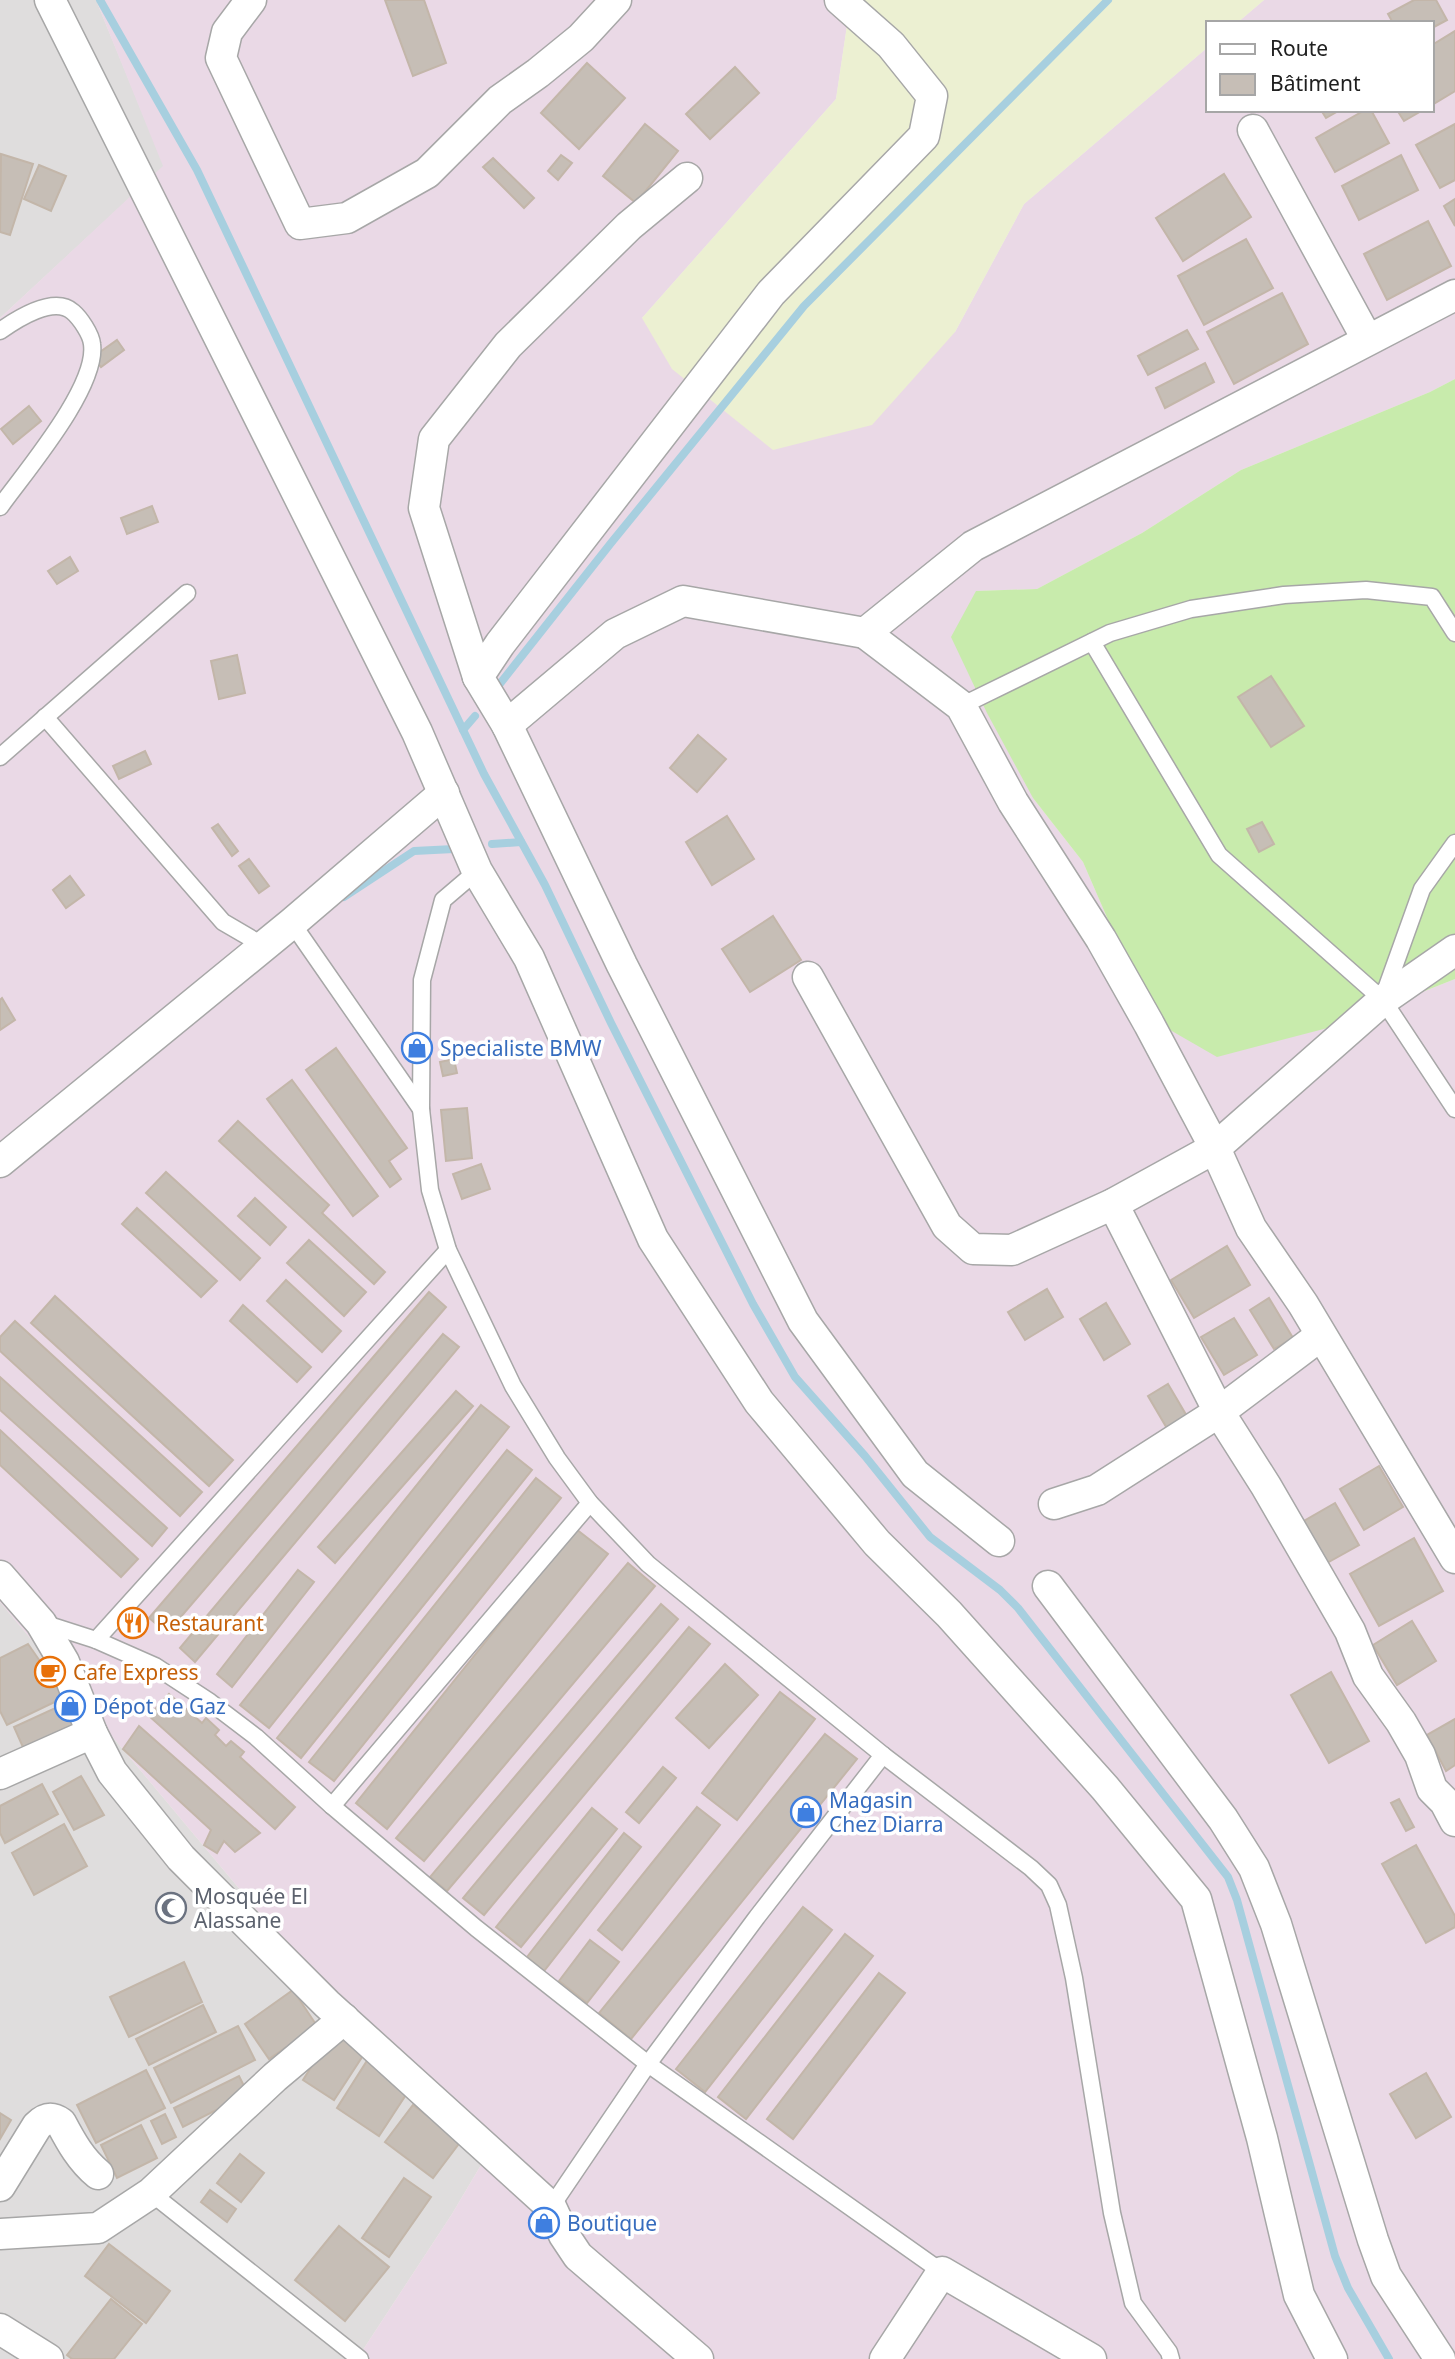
<svg xmlns="http://www.w3.org/2000/svg" width="1455" height="2359" font-family="'Noto Sans',sans-serif">
<rect width="100%" height="100%" fill="#f1eee7"/>
<!-- residential -->
<g fill="#dfdddd">
<polygon points="0,0 96,0 164,166 0,318"/>
<polygon points="0,1602 282,1940 494,2143 452,2214 357,2359 0,2359"/>
</g>
<!-- industrial -->
<polygon fill="#ead9e6" points="96,0 861,0 848,19 836,99 642,318 955,332 1024,204 1208,47 1208,110 1432,110 1432,23 1237,23 1264,0 1455,0 1455,379 1430,392 1241,470 1142,533 1037,589 976,591 1033,798 1083,862 1151,1019 1339,1025 1455,979 1455,2359 357,2359 452,2214 494,2143 282,1940 0,1602 0,318 163,166"/>
<!-- farmland -->
<polygon fill="#ecf0d2" points="861,0 1264,0 1237,23 1208,23 1208,47 1024,204 955,332 872,425 773,450 672,369 642,318 836,99 848,19"/>
<!-- grass -->
<polygon fill="#c8ebac" points="1455,379 1455,979 1339,1025 1217,1057 1151,1019 1083,862 1033,798 987,713 951,637 976,591 1037,589 1142,533 1241,470 1430,392"/>
<g fill="none" stroke-linecap="round" stroke-linejoin="round">
<!-- stream -->
<g stroke="#a7cfdf" stroke-width="8">
<polyline points="100,0 197,170 484,774 545,885 611,1023 753,1304 795,1377 865,1456 930,1537 1000,1590 1018,1608 1228,1877 1237,1900 1335,2256 1348,2288 1389,2359"/>
<polyline points="495,690 611,543 804,306 1108,0"/>
<polyline points="463,730 475,716"/>
<polyline points="492,844 521,842"/>
<polyline points="344,897 414,851 454,849"/>
</g>
</g>
<!-- building -->
<g fill="#c6beb6" stroke="#c3b6a9" stroke-width="2">
<polygon points="385,0 424,0 446,63 413,76"/>
<polygon points="1414,0 1436,0 1447,20 1432,28 1432,23 1393,23 1388,14"/>
<polygon points="1455,31 1455,91 1432,105 1432,45"/>
<polygon points="587,63 625,98 579,149 541,113"/>
<polygon points="735,67 759,93 710,139 686,114"/>
<polygon points="1321,110 1340,110 1326,118"/>
<polygon points="1365,110 1371,110 1389,143 1335,172 1316,138"/>
<polygon points="1397,110 1423,110 1404,121"/>
<polygon points="645,124 678,151 636,203 603,176"/>
<polygon points="1455,124 1455,180 1440,188 1416,145"/>
<polygon points="1,154 33,164 10,235 0,232"/>
<polygon points="561,155 572,163 558,180 548,171"/>
<polygon points="1401,155 1418,190 1359,220 1342,186"/>
<polygon points="493,158 534,198 524,208 483,167"/>
<polygon points="39,165 66,176 51,211 24,199"/>
<polygon points="1224,174 1251,217 1183,261 1156,218"/>
<polygon points="1455,199 1455,226 1444,206"/>
<polygon points="1428,221 1451,266 1387,300 1364,254"/>
<polygon points="1246,239 1273,288 1204,325 1178,276"/>
<polygon points="1282,293 1308,344 1234,384 1207,332"/>
<polygon points="1187,330 1198,349 1148,375 1138,356"/>
<polygon points="117,340 124,350 101,367 93,357"/>
<polygon points="1205,363 1214,382 1165,408 1156,388"/>
<polygon points="29,406 41,421 13,444 1,429"/>
<polygon points="152,506 158,522 127,534 121,518"/>
<polygon points="70,557 78,571 57,584 48,571"/>
<polygon points="237,655 245,693 219,699 211,661"/>
<polygon points="1271,676 1304,726 1271,747 1238,697"/>
<polygon points="698,735 726,759 697,792 670,768"/>
<polygon points="145,751 151,764 119,779 113,766"/>
<polygon points="727,816 754,859 712,885 686,842"/>
<polygon points="1262,822 1274,844 1259,852 1247,829"/>
<polygon points="218,824 238,851 232,856 212,828"/>
<polygon points="249,859 269,886 259,893 239,866"/>
<polygon points="70,876 84,895 66,908 53,890"/>
<polygon points="773,916 801,960 750,992 722,949"/>
<polygon points="2,998 15,1020 0,1030 0,1000"/>
<polygon points="336,1048 407,1148 389,1161 401,1179 390,1187 306,1070"/>
<polygon points="454,1059 457,1073 443,1076 440,1062"/>
<polygon points="292,1080 378,1196 353,1216 267,1099"/>
<polygon points="467,1108 472,1158 446,1161 441,1110"/>
<polygon points="238,1121 329,1205 322,1213 385,1272 374,1284 219,1141"/>
<polygon points="481,1164 490,1189 462,1199 453,1174"/>
<polygon points="166,1172 260,1258 240,1280 146,1193"/>
<polygon points="255,1198 286,1227 270,1245 238,1216"/>
<polygon points="137,1208 217,1281 201,1297 122,1224"/>
<polygon points="309,1240 366,1292 344,1316 287,1263"/>
<polygon points="1227,1246 1250,1285 1194,1318 1171,1280"/>
<polygon points="286,1280 341,1331 322,1352 267,1301"/>
<polygon points="1047,1289 1063,1317 1025,1340 1008,1312"/>
<polygon points="429,1292 446,1307 167,1633 149,1618"/>
<polygon points="55,1296 233,1460 209,1486 31,1323"/>
<polygon points="1269,1298 1293,1338 1274,1349 1250,1310"/>
<polygon points="1106,1303 1130,1344 1104,1360 1080,1319"/>
<polygon points="243,1305 311,1367 297,1382 230,1321"/>
<polygon points="1234,1318 1257,1355 1224,1375 1201,1337"/>
<polygon points="15,1321 202,1492 180,1516 0,1351 0,1337"/>
<polygon points="443,1334 459,1347 195,1662 180,1648"/>
<polygon points="0,1377 167,1528 152,1546 0,1410"/>
<polygon points="1168,1384 1188,1418 1168,1430 1148,1396"/>
<polygon points="456,1391 473,1406 335,1563 318,1547"/>
<polygon points="481,1405 509,1427 269,1728 240,1705"/>
<polygon points="0,1430 138,1559 121,1577 0,1465"/>
<polygon points="507,1450 532,1470 301,1758 277,1738"/>
<polygon points="1379,1466 1403,1507 1364,1530 1340,1489"/>
<polygon points="536,1478 561,1498 334,1781 309,1762"/>
<polygon points="1335,1503 1359,1545 1327,1563 1304,1521"/>
<polygon points="576,1529 608,1554 387,1829 356,1803"/>
<polygon points="1414,1538 1443,1591 1379,1626 1350,1574"/>
<polygon points="628,1563 655,1586 424,1861 396,1838"/>
<polygon points="298,1570 314,1582 232,1687 217,1674"/>
<polygon points="661,1604 678,1619 447,1891 430,1877"/>
<polygon points="1412,1621 1436,1661 1397,1685 1373,1645"/>
<polygon points="689,1627 710,1644 484,1915 463,1898"/>
<polygon points="28,1644 65,1697 7,1725 0,1711 0,1658"/>
<polygon points="725,1664 758,1695 709,1748 676,1718"/>
<polygon points="1331,1672 1369,1741 1329,1763 1291,1695"/>
<polygon points="780,1692 815,1719 737,1820 702,1793"/>
<polygon points="169,1694 202,1723 206,1718 219,1730 215,1735 226,1746 231,1741 244,1752 240,1757 295,1807 275,1829 149,1716"/>
<polygon points="64,1704 76,1731 26,1754 14,1727"/>
<polygon points="1455,1719 1455,1765 1446,1771 1427,1735"/>
<polygon points="139,1726 260,1833 235,1852 224,1841 217,1853 204,1845 211,1830 123,1749"/>
<polygon points="825,1734 857,1759 631,2039 599,2013"/>
<polygon points="663,1767 676,1778 639,1823 626,1812"/>
<polygon points="81,1776 104,1815 74,1830 53,1792"/>
<polygon points="42,1784 58,1814 5,1843 0,1833 0,1806"/>
<polygon points="1399,1799 1414,1827 1406,1831 1391,1803"/>
<polygon points="697,1807 720,1825 622,1950 598,1930"/>
<polygon points="592,1808 617,1829 521,1947 496,1927"/>
<polygon points="64,1824 87,1866 34,1895 12,1853"/>
<polygon points="624,1833 641,1847 544,1971 527,1957"/>
<polygon points="1416,1845 1455,1916 1455,1927 1426,1943 1382,1864"/>
<polygon points="803,1907 832,1930 705,2092 676,2069"/>
<polygon points="845,1934 873,1956 746,2119 718,2097"/>
<polygon points="590,1940 619,1962 587,2003 559,1981"/>
<polygon points="184,1962 202,2002 129,2037 110,1997"/>
<polygon points="879,1973 905,1993 793,2139 767,2119"/>
<polygon points="293,1990 317,2026 269,2059 245,2024"/>
<polygon points="203,2005 216,2032 149,2065 136,2039"/>
<polygon points="238,2026 255,2060 171,2103 154,2068"/>
<polygon points="334,2031 366,2051 334,2100 303,2080"/>
<polygon points="370,2056 413,2084 379,2136 337,2108"/>
<polygon points="146,2070 165,2108 96,2143 77,2105"/>
<polygon points="1426,2073 1451,2117 1416,2138 1390,2094"/>
<polygon points="239,2076 248,2094 183,2127 174,2108"/>
<polygon points="413,2105 461,2141 433,2178 385,2142"/>
<polygon points="0,2113 11,2120 0,2139"/>
<polygon points="165,2114 176,2137 162,2144 151,2121"/>
<polygon points="141,2125 157,2158 117,2178 101,2145"/>
<polygon points="240,2154 264,2173 241,2202 217,2183"/>
<polygon points="404,2178 431,2197 389,2257 362,2238"/>
<polygon points="210,2190 236,2209 227,2222 201,2202"/>
<polygon points="339,2226 389,2267 345,2321 295,2280"/>
<polygon points="109,2244 170,2291 146,2323 85,2276"/>
<polygon points="111,2299 142,2324 114,2359 72,2359 67,2355"/>
</g>
<g fill="none" stroke-linecap="round" stroke-linejoin="round">
<!-- lane casing -->
<g stroke="#a7a7a7" stroke-width="19">
<g id="lane">
<path d="M 0,331 C 17,319 54,295 73,312 C 80,318 91,334 92,344 C 98,387 25,472 0,507"/>
<polyline points="1092,642 1219,855 1383,1000 1455,1109"/>
<polyline points="961,706 1110,633 1191,609 1284,595 1366,590 1432,597 1455,633"/>
<polyline points="45,717 223,922 264,946"/>
<polyline points="0,757 187,593"/>
<polyline points="477,871 443,900 422,980 421,1109 430,1190 448,1250 513,1386 557,1458 590,1503 648,1564 883,1755 1031,1868 1049,1885 1058,1905 1074,1978 1112,2213 1133,2303 1169,2352 1171,2359"/>
<polyline points="292,923 421,1109"/>
<polyline points="1384,995 1422,889 1455,843"/>
<polyline points="43,1623 96,1640 155,1666 210,1702 256,1737 332,1806 476,1928 648,2064 942,2272"/>
<polyline points="96,1640 448,1250"/>
<polyline points="332,1806 590,1503"/>
<polyline points="151,2193 360,2359"/>
<polyline points="551,2207 648,2064 757,1917 883,1755"/>
</g>
</g>
<!-- street casing -->
<g stroke="#a7a7a7" stroke-width="33">
<g id="street">
<polyline points="50,0 417,732 477,871 529,958 653,1239 759,1402 877,1543 949,1614 1105,1788 1196,1899 1262,2138 1299,2295 1332,2359"/>
<polyline points="251,0 227,32 221,58 300,224 347,218 427,173 500,100 538,73 581,38 616,0"/>
<polyline points="840,0 891,45 932,96 924,136 771,293 500,644 478,677 507,725 622,965 803,1321 915,1474 999,1541"/>
<polyline points="1253,130 1367,339"/>
<polyline points="865,633 961,706 1013,802 1101,939 1149,1024 1215,1148 1251,1228 1303,1304 1455,1558"/>
<polyline points="478,677 424,508 434,439 508,345 629,226 687,178"/>
<polyline points="507,725 615,634 683,601 865,633 973,546 1455,295"/>
<polyline points="808,977 947,1226 973,1249 1012,1250 1113,1204 1215,1148 1383,1000 1455,950"/>
<polyline points="0,1162 292,923 444,793"/>
<polyline points="1320,1336 1219,1412 1266,1486 1350,1631 1368,1676 1401,1722 1420,1755 1432,1789 1445,1802 1455,1821"/>
<polyline points="1054,1504 1097,1490 1219,1412 1113,1204"/>
<polyline points="0,1576 41,1623 64,1662 92,1733 112,1772 181,1858 327,2004 551,2207 564,2235 578,2256 698,2359"/>
<polyline points="1048,1586 1223,1819 1254,1868 1276,1924 1373,2240 1386,2276 1440,2359"/>
<polyline points="0,1774 92,1733"/>
<path d="M 0,2186 L 37,2126 C 45,2118 51,2116 61,2123 C 71,2142 81,2160 98,2174"/>
<polyline points="0,2234 98,2228 151,2193 275,2077 344,2019"/>
<polyline points="0,2329 48,2359"/>
<polyline points="885,2359 942,2272 1091,2359"/>
</g>
</g>
<!-- lane -->
<use href="#lane" stroke="#fff" stroke-width="16"/>
<!-- street -->
<use href="#street" stroke="#fff" stroke-width="30"/>
</g>
<!-- icons -->
<defs>
<g id="shop-ring" transform="scale(1.575)"><circle r="9.5" fill="#fff" stroke="#3f7fe0" stroke-width="1.5"/><path d="M-5-2.5h2.3a2.7 3.5 0 0 1 5.4 0H5L5.5 6h-11ZM-1.5-2.5h3a1.5 2.3 0 0 0-3 0Z" fill="#3f7fe0"/></g>
<g id="restaurant-ring" transform="scale(1.575)"><circle r="9.5" fill="#fff" stroke="#e8710a" stroke-width="1.5"/><path d="M-5-6h1v4h1v-4h1v4h1v-4h1v5L-1.5 .5V6h-2V.5L-5-1ZM5-6V6H3V1.5H1.5Q1.5-4 5-6Z" fill="#e8710a"/></g>
<g id="cafe-ring" transform="scale(1.575)"><circle r="9.5" fill="#fff" stroke="#e8710a" stroke-width="1.5"/><path d="M-5.5-4.5H6V0H3Q3 3.5 0 3.5H-2.5Q-5.5 3.5-5.5 0ZM3-3.2v2h1.7v-2ZM-6 4.5H4V6H-6Z" fill="#e8710a"/></g>
<g id="mosque-ring" transform="scale(1.575)"><circle r="9.5" fill="#fff" stroke="#6b7280" stroke-width="1.5"/><path d="M3.5-4.9A6 6 0 1 0 3.5 4.9A5 5 0 1 1 3.5-4.9Z" fill="#6b7280"/></g>
</defs>
<g fill-rule="evenodd">
<use href="#shop-ring" x="417" y="1048"/>
<use href="#restaurant-ring" x="133" y="1623"/>
<use href="#cafe-ring" x="50" y="1672"/>
<use href="#shop-ring" x="70" y="1706"/>
<use href="#shop-ring" x="806" y="1812"/>
<use href="#mosque-ring" x="171" y="1908"/>
<use href="#shop-ring" x="544" y="2223"/>
</g>
<g text-anchor="middle" dominant-baseline="central" stroke-width="7" stroke-linejoin="round" paint-order="stroke">
<!-- shop labels -->
<g font-size="21" fill="#366cbe" stroke="#fff" text-anchor="start">
<text x="440" y="1048">Specialiste BMW</text>
<text x="93" y="1706">Dépot de Gaz</text>
<text x="829" y="1800">Magasin<tspan x="829" dy="24">Chez Diarra</tspan></text>
<text x="567" y="2223">Boutique</text>
</g>
<!-- food labels -->
<g font-size="21" fill="#c56008" stroke="#fff" text-anchor="start">
<text x="156" y="1623">Restaurant</text>
<text x="73" y="1672">Cafe Express</text>
</g>
<!-- worship labels -->
<g font-size="21" fill="#5b616d" stroke="#fff" text-anchor="start">
<text x="194" y="1896">Mosquée El<tspan x="194" dy="24">Alassane</tspan></text>
</g>
</g>
<!-- legend -->
<rect x="1206" y="21" width="228" height="91" fill="#ffffff" stroke="#a6a6a6" stroke-width="2"/>
<rect x="1220" y="44" width="35" height="10" fill="#ffffff" stroke="#a6a6a6" stroke-width="2"/>
<text x="1270" y="56" font-size="21" fill="#202020">Route</text>
<rect x="1220" y="74" width="35" height="21" fill="#c6beb6" stroke="#a6a6a6" stroke-width="2"/>
<text x="1270" y="91" font-size="21" fill="#202020">Bâtiment</text>
</svg>
